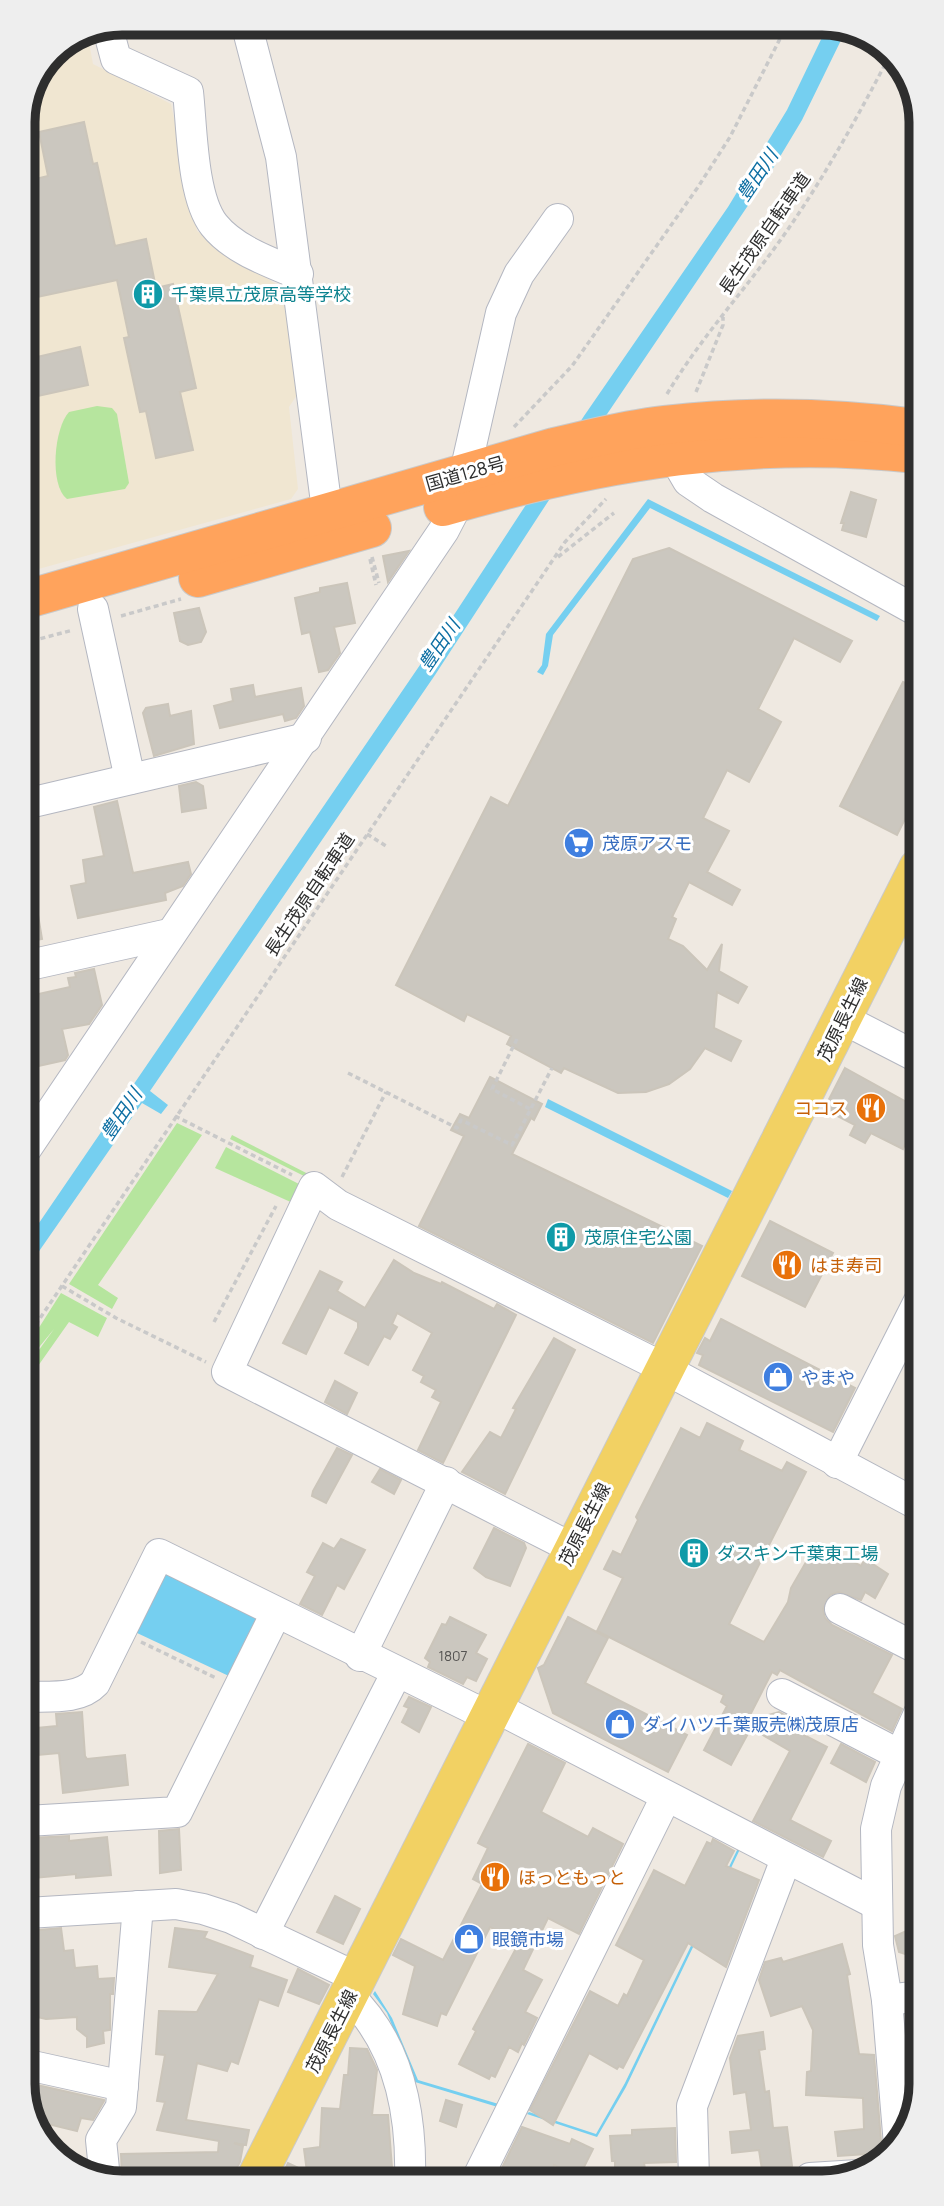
<svg xmlns="http://www.w3.org/2000/svg" width="944" height="2206" font-family="Manrope,'Noto Sans JP',sans-serif">
<rect width="100%" height="100%" fill="#efe9e1"/>
<!-- education -->
<polygon fill="#f0e6d1" points="88,37 93,64 171,104 197,231 286,291 297,395 289,407 298,489 291,499 24,573 23,116 52,52"/>
<!-- green -->
<g fill="#b6e59e">
<path d="M 97,406 L 112,408 L 117,414 L 129,483 L 125,489 L 67,499 C 49,485 54,428 69,412 Z"/>
<polygon points="177,1123 202,1135 98,1285 118,1298 112,1309 69,1284"/>
<polygon points="232,1135 316,1178 314,1181 230,1139"/>
<polygon points="226,1147 299,1184 295,1204 215,1168"/>
<polygon points="61,1293 107,1318 98,1337 69,1322 26,1383 26,1368 54,1329 26,1363 26,1348"/>
</g>
<!-- water -->
<g fill="#75cff0">
<polygon points="829,23 846,30 802,120 772,170 549,500 435,675 150,1091 168,1105 161,1114 142,1103 26,1270 26,1242 450,621 584,416 728,207 787,110"/>
<polygon points="648,499 880,616 877,621 650,508 553,635 548,666 543,675 537,672 542,665 546,634"/>
<polygon points="548,1099 732,1191 728,1198 545,1107"/>
<polygon points="163,1567 258,1615 231,1677 137,1633 134,1625"/>
<polygon points="740,1844 742,1845 626,2087 597,2137 527,2114 529,2112 596,2134 625,2083"/>
<polygon points="375,1991 392,2018 418,2080 502,2105 501,2108 415,2082 387,2013 373,1994"/>
</g>
<!-- building -->
<g fill="#cbc7bf" stroke="#cbc5ba" stroke-width="2">
<polygon points="84,122 93,164 97,163 115,246 146,239 156,288 173,284 196,388 180,392 193,450 156,458 146,411 140,412 124,338 129,337 117,280 23,300 23,182 48,176 39,132"/>
<polygon points="80,347 88,385 24,399 24,360"/>
<polygon points="851,492 876,500 866,537 842,530 844,523 841,523"/>
<polygon points="669,548 852,641 840,662 794,638 758,709 781,722 749,782 727,770 703,818 729,831 707,872 740,890 732,905 689,882 672,917 676,919 668,939 683,946 707,970 722,944 719,971 747,987 738,1003 717,992 714,1028 741,1041 731,1061 705,1048 690,1069 669,1084 646,1092 618,1093 564,1068 561,1073 507,1044 511,1036 467,1014 464,1021 396,985 491,797 508,806 633,559"/>
<polygon points="409,551 388,582 383,556"/>
<polygon points="347,583 355,623 334,627 340,653 328,670 319,672 310,632 302,634 295,598 320,592 320,588"/>
<polygon points="199,608 206,632 201,642 188,645 180,641 174,613"/>
<polygon points="903,682 918,689 918,793 897,835 840,806"/>
<polygon points="253,685 255,697 301,688 304,706 296,718 285,721 283,714 220,728 214,706 233,701 231,689"/>
<polygon points="168,704 170,716 191,711 194,744 154,756 143,713 146,708"/>
<polygon points="196,782 203,786 206,808 182,812 179,786"/>
<polygon points="117,801 133,873 188,862 191,874 183,886 165,893 166,900 78,918 71,886 86,883 83,860 104,856 94,807"/>
<polygon points="34,891 42,939 25,942 25,892"/>
<polygon points="94,969 102,1005 89,1024 62,1029 68,1055 65,1060 25,1069 25,997 70,987 68,978 76,977 75,973"/>
<polygon points="845,1068 919,1109 903,1149 871,1133 865,1143 850,1135 855,1125 824,1109"/>
<polygon points="490,1077 542,1104 534,1120 531,1118 512,1154 702,1246 653,1343 419,1226 464,1136 451,1130 460,1114 469,1118"/>
<polygon points="770,1221 833,1253 805,1307 742,1276"/>
<polygon points="394,1260 414,1273 441,1284 442,1282 494,1309 497,1304 516,1315 443,1463 418,1450 441,1402 432,1397 436,1390 421,1382 424,1376 413,1370 432,1333 397,1313 392,1324 397,1327 390,1339 384,1336 368,1365 345,1353 358,1328 358,1322 329,1307 306,1354 283,1343 320,1271 342,1282 337,1291 365,1308"/>
<polygon points="721,1319 855,1388 833,1432 699,1365 703,1355 697,1353 705,1338 710,1341"/>
<polygon points="554,1338 575,1350 505,1494 462,1472 490,1432 501,1438 516,1409 513,1408"/>
<polygon points="335,1381 357,1393 347,1414 325,1402"/>
<polygon points="707,1423 743,1441 739,1450 782,1471 787,1462 806,1472 729,1624 764,1642 788,1602 791,1588 817,1543 861,1566 865,1559 888,1574 875,1598 865,1592 861,1600 838,1592 830,1595 823,1609 825,1618 832,1625 892,1655 872,1693 902,1709 892,1731 780,1670 777,1675 772,1672 747,1721 779,1712 800,1723 796,1731 827,1747 790,1820 831,1841 823,1857 753,1821 790,1751 751,1728 731,1765 704,1750 727,1706 721,1702 724,1695 597,1631 623,1578 604,1569 613,1551 621,1555 638,1520 636,1517 681,1428 700,1438"/>
<polygon points="337,1448 352,1455 326,1503 312,1496 313,1491"/>
<polygon points="380,1469 401,1480 394,1494 372,1482"/>
<polygon points="494,1528 524,1543 526,1548 510,1586 486,1577 474,1568"/>
<polygon points="341,1539 365,1550 344,1589 337,1585 322,1615 300,1604 315,1576 307,1572 323,1543 334,1549"/>
<polygon points="450,1617 486,1635 476,1653 487,1659 476,1681 467,1677 463,1684 428,1667 430,1662 425,1658 442,1624 446,1625"/>
<polygon points="568,1617 608,1638 585,1683 687,1735 668,1772 553,1713 538,1668 544,1665"/>
<polygon points="409,1697 431,1707 419,1732 402,1722 409,1708 404,1706"/>
<polygon points="82,1712 85,1756 87,1759 125,1755 128,1785 63,1793 59,1753 27,1756 27,1729 57,1726 56,1714"/>
<polygon points="528,1744 565,1763 541,1812 588,1837 593,1828 623,1844 579,1934 548,1918 523,1970 542,1980 525,2012 537,2018 524,2045 522,2043 518,2052 509,2047 495,2077 491,2075 489,2079 459,2064 476,2031 473,2029 520,1941 490,1927 446,2015 441,2013 437,2026 403,2014 415,1966 393,1955 401,1939 443,1960 482,1884 473,1879 488,1848 478,1843"/>
<polygon points="841,1744 875,1762 866,1782 831,1763"/>
<polygon points="179,1829 181,1870 160,1873 159,1831"/>
<polygon points="69,1836 69,1841 107,1837 111,1875 76,1878 76,1874 34,1878 31,1838"/>
<polygon points="713,1839 734,1851 726,1866 759,1880 726,1967 688,1943 623,2068 619,2066 617,2069 589,2053 553,2125 530,2110 590,1991 618,2006 624,1994 627,1996 644,1960 616,1945 654,1870 685,1886 707,1842 711,1844"/>
<polygon points="335,1896 360,1909 343,1944 317,1932"/>
<polygon points="61,1928 64,1951 73,1950 75,1968 97,1966 98,1979 114,1978 113,1994 110,1994 110,2030 103,2031 104,2043 87,2047 87,2037 77,2029 77,2017 46,2019 37,2017 36,2005 32,2006 30,1981 28,1981 28,1931"/>
<polygon points="175,1928 207,1932 204,1938 253,1956 250,1967 287,1980 278,2006 259,1999 238,2064 231,2061 227,2071 197,2063 186,2120 249,2130 246,2145 234,2143 243,2146 240,2162 229,2182 187,2173 122,2177 121,2154 218,2152 219,2141 157,2130 165,2102 157,2101 165,2055 156,2054 159,2011 197,2012 218,1974 169,1967"/>
<polygon points="913,1928 921,1947 905,1954 899,1952 895,1936"/>
<polygon points="842,1944 850,1974 847,1975 859,2054 874,2055 882,2153 838,2156 835,2132 864,2129 863,2098 806,2095 807,2072 811,2071 813,2030 802,2006 771,2016 759,1980 765,1962 781,1958 783,1962"/>
<polygon points="298,1969 329,1985 319,2004 288,1992"/>
<polygon points="763,2032 765,2049 759,2050 765,2092 769,2091 773,2128 787,2127 792,2166 762,2170 759,2150 732,2153 730,2132 751,2130 746,2092 734,2094 730,2058 738,2036"/>
<polygon points="350,2048 367,2049 377,2070 372,2115 388,2115 393,2181 280,2180 288,2163 307,2172 304,2149 320,2147 322,2108 340,2109 344,2075 348,2075"/>
<polygon points="28,2083 104,2100 104,2101 93,2120 81,2118 77,2131 31,2120 28,2115"/>
<polygon points="446,2100 462,2105 456,2127 440,2121"/>
<polygon points="522,2127 570,2144 572,2139 593,2149 579,2177 554,2165 553,2171 530,2167 531,2180 500,2180 500,2172"/>
<polygon points="675,2128 676,2162 644,2163 645,2169 615,2170 615,2161 612,2161 610,2136 632,2135 632,2130"/>
</g>
<g fill="none" stroke-linecap="round" stroke-linejoin="round">
<!-- minor casing -->
<g stroke="#b4b7c1" stroke-width="32">
<g id="minor">
<polyline points="246,23 281,157 330,533"/>
<path d="M 108,29 L 116,59 L 188,92 C 192,128 192,197 214,225 C 234,250 270,262 298,274"/>
<polyline points="674,457 688,481 713,498 917,611"/>
<polyline points="93,609 130,779"/>
<polyline points="25,804 306,738"/>
<polyline points="25,966 169,934"/>
<polyline points="843,1019 919,1058"/>
<polyline points="26,1149 444,530 458,503 501,313 519,274 558,219"/>
<polyline points="837,1463 919,1301"/>
<polyline points="572,1548 227,1372 314,1187 338,1205 648,1360 920,1506"/>
<polyline points="840,1609 920,1650"/>
<polyline points="360,1656 446,1482"/>
<polyline points="782,1694 898,1754"/>
<path d="M 27,1697 C 49,1696 79,1700 95,1683 L 159,1554 L 488,1716"/>
<polyline points="493,1706 876,1904"/>
<polyline points="27,1821 177,1812 276,1613"/>
<polyline points="27,1913 176,1904 203,1909 231,1918 358,1978"/>
<polyline points="263,1934 397,1672"/>
<path d="M 349,1996 C 399,2044 412,2114 410,2181"/>
<polyline points="887,2000 921,1996"/>
<polyline points="28,2065 123,2086"/>
<polyline points="899,2145 887,2000 878,1945 876,1829 886,1786 920,1711"/>
<polyline points="810,2178 858,2175"/>
<polyline points="105,2179 101,2140 121,2107 138,1906"/>
<polyline points="694,2179 692,2106 786,1859"/>
<polyline points="476,2181 666,1797"/>
</g>
</g>
<!-- major casing -->
<g stroke="#c9c9c9" stroke-width="40">
<polyline id="major" points="254,2182 918,868"/>
</g>
<!-- highway casing -->
<g stroke="#c9c9c9" stroke-width="40">
<g id="highway">
<path d="M 443,507 C 602,461 752,436 917,454"/>
<polyline points="198,578 372,528"/>
<path d="M 24,600 L 554,447 C 590,439 627,429 665,425 C 748,415 834,417 917,428"/>
</g>
</g>
<!-- path -->
<g stroke="#c9c9c9" stroke-width="3.5" stroke-dasharray="5 3.5" stroke-linecap="butt">
<polyline points="696,392 723,325 723,317"/>
<path d="M 667,394 C 701,337 746,289 784,235 C 824,178 858,116 890,55"/>
<polyline points="514,427 572,366 698,187 730,137 788,23"/>
<polyline points="372,557 379,583"/>
<polyline points="558,557 614,513"/>
<polyline points="370,559 376,585"/>
<polyline points="121,616 181,599"/>
<polyline points="24,643 73,630"/>
<polyline points="367,834 386,846"/>
<polyline points="517,1039 492,1089 530,1109"/>
<polyline points="348,1073 457,1128 461,1120 512,1145 552,1068"/>
<polyline points="175,1116 292,1175"/>
<polyline points="342,1177 386,1092"/>
<polyline points="62,1286 116,1318 206,1362"/>
<polyline points="214,1322 276,1206"/>
<polyline points="26,1339 565,542 606,499"/>
<polyline points="141,1642 216,1678"/>
</g>
<!-- minor -->
<use href="#minor" stroke="#fff" stroke-width="30"/>
<!-- major -->
<use href="#major" stroke="#f2d163" stroke-width="38"/>
<!-- highway -->
<use href="#highway" stroke="#ffa35c" stroke-width="38"/>
</g>
<!-- icons -->
<defs>
<g id="building-disc" transform="scale(1.575)"><circle r="9.5" fill="#0f9aa8" stroke="#fff"/><path d="M-4-6H4V6H1V3H-1V6H-4ZM-2.5-4.3h1.7v1.8h-1.7ZM.8-4.3h1.7v1.8H.8ZM-2.5-1h1.7V.8h-1.7ZM.8-1h1.7V.8H.8Z" fill="#fff"/></g>
<g id="supermarket-disc" transform="scale(1.575)"><circle r="9.5" fill="#3f7fe0" stroke="#fff"/><path d="M-6-5.5h2.5l.6 2H6L4.5 2H-2.5L-4.4-4H-6ZM-1.5 3.2a1.3 1.3 0 1 0 .1 0ZM3 3.2a1.3 1.3 0 1 0 .1 0Z" fill="#fff"/></g>
<g id="restaurant-disc" transform="scale(1.575)"><circle r="9.5" fill="#e8710a" stroke="#fff"/><path d="M-5-6h1v4h1v-4h1v4h1v-4h1v5L-1.5 .5V6h-2V.5L-5-1ZM5-6V6H3V1.5H1.5Q1.5-4 5-6Z" fill="#fff"/></g>
<g id="shop-disc" transform="scale(1.575)"><circle r="9.5" fill="#3f7fe0" stroke="#fff"/><path d="M-5-2.5h2.3a2.7 3.5 0 0 1 5.4 0H5L5.5 6h-11ZM-1.5-2.5h3a1.5 2.3 0 0 0-3 0Z" fill="#fff"/></g>
</defs>
<g fill-rule="evenodd">
<use href="#building-disc" x="148" y="294"/>
<use href="#supermarket-disc" x="579" y="843"/>
<use href="#restaurant-disc" x="871" y="1108"/>
<use href="#building-disc" x="561" y="1237"/>
<use href="#restaurant-disc" x="787" y="1265"/>
<use href="#shop-disc" x="778" y="1377"/>
<use href="#building-disc" x="694" y="1553"/>
<use href="#shop-disc" x="620" y="1724"/>
<use href="#restaurant-disc" x="495" y="1877"/>
<use href="#shop-disc" x="469" y="1939"/>
</g>
<g text-anchor="middle" dominant-baseline="central" stroke-width="6" stroke-linejoin="round" paint-order="stroke">
<!-- number labels -->
<g font-size="14" fill="#555452">
<text x="453" y="1655">1807</text>
</g>
<!-- street labels -->
<g font-size="18" fill="#2e2e2e" stroke="#fff">
<text transform="translate(764 233) rotate(-55)">長生茂原自転車道</text>
<text transform="translate(465 473) rotate(-16)">国道128号</text>
<text transform="translate(309 894) rotate(-56)">長生茂原自転車道</text>
<text transform="translate(842 1019) rotate(-64)">茂原長生線</text>
<text transform="translate(584 1524) rotate(-63)">茂原長生線</text>
<text transform="translate(331 2031) rotate(-63)">茂原長生線</text>
</g>
<!-- culture labels -->
<g font-size="18" fill="#0d838f" stroke="#fff" text-anchor="start">
<text x="171" y="294">千葉県立茂原高等学校</text>
<text x="584" y="1237">茂原住宅公園</text>
<text x="717" y="1553">ダスキン千葉東工場</text>
</g>
<!-- shop labels -->
<g font-size="18" fill="#366cbe" stroke="#fff" text-anchor="start">
<text x="602" y="843">茂原アスモ</text>
<text x="801" y="1377">やまや</text>
<text x="643" y="1724">ダイハツ千葉販売㈱茂原店</text>
<text x="492" y="1939">眼鏡市場</text>
</g>
<!-- food labels -->
<g font-size="18" fill="#c56008" stroke="#fff" text-anchor="start">
<text x="848" y="1108" text-anchor="end">ココス</text>
<text x="810" y="1265">はま寿司</text>
<text x="518" y="1877">ほっともっと</text>
</g>
<!-- water labels -->
<g font-size="19" font-style="italic" fill="#0d6fa3" stroke="#fff">
<text transform="translate(757 175) rotate(-56)">豊田川</text>
<text transform="translate(439 645) rotate(-56)">豊田川</text>
<text transform="translate(121 1114) rotate(-56)">豊田川</text>
</g>
</g>
<!-- crop -->
<path d="M0 0H944V2206H0ZM122 35H822A87 87 0 0 1 909 122V2084A87 87 0 0 1 822 2171H122A87 87 0 0 1 35 2084V122A87 87 0 0 1 122 35Z" fill="#eee" fill-rule="evenodd"/>
<path fill="none" stroke="#2e2e2e" stroke-width="9" d="M122 35H822A87 87 0 0 1 909 122V2084A87 87 0 0 1 822 2171H122A87 87 0 0 1 35 2084V122A87 87 0 0 1 122 35Z"/>
</svg>
